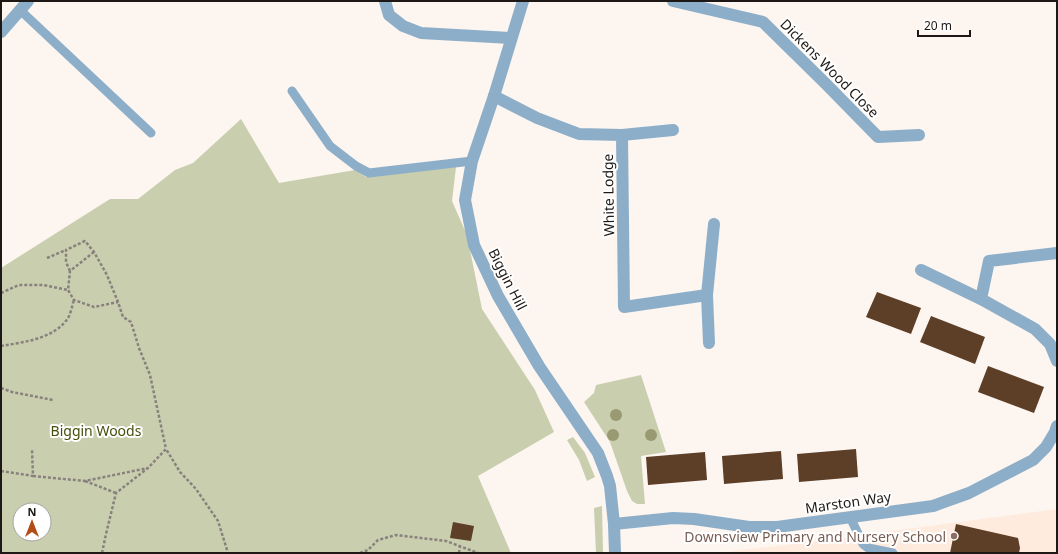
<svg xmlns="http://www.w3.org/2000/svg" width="1058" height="554" font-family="'Noto Sans',sans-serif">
<rect width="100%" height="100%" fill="#fdf5ef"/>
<!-- built -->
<polygon fill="#ffebdd" points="1057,509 1057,553 715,553 787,545"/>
<!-- green -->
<g fill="#c9cfae" fill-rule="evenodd">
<path d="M 241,119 L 279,183 L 355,170 L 366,177 L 456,167 L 452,201 L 467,235 L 482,309 L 535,390 L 554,432 L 478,476 L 511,553 L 1,553 L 1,268 L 110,199 L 138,199 L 175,170 L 193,163 ZM 20,510 L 44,510 L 44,534 L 20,534 Z"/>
<polygon points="641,375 666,452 641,456 645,504 637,504 632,501 627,491 610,442 584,402 594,393 596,385"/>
<polygon points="573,437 585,453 595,477 587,481 579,460 567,440"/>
<polygon points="602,506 603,553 596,553 594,508"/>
</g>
<!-- building -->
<g fill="#5d3e27">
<polygon points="877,292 921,308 911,334 866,317"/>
<polygon points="931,316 985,337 975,364 920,342"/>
<polygon points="988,366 1044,387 1034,413 978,392"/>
<polygon points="856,449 858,477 799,482 797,454"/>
<polygon points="781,451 783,479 724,484 722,456"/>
<polygon points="705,452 707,480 648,485 646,457"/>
<polygon points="453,522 474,526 471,541 450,538"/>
<polygon points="956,524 1018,538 1020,548 1019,553 950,553"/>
</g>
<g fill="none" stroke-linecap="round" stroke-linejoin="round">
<!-- path -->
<g stroke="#88817d" stroke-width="2.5" stroke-dasharray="3 2" stroke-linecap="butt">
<polyline points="94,252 70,271 68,290 74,300 94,307 118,302"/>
<polyline points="47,258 66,250"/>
<polyline points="70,271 66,262 66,250 85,241 94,252 107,275 118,302 123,317 131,322 139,348 150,375 166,449"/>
<polyline points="1,293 19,285 43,285 68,290"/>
<path d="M 1,346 C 24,342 54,339 68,318 C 71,313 72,306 74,300"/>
<polyline points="1,388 12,392 53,400"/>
<polyline points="1,471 33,476 32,450"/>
<polyline points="33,476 85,481 148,468"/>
<polyline points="85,481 116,493"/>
<polyline points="102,553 106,534 116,493 148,468 166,449 180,472 196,489 218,521 228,553"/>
<polyline points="360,553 368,550 378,540 396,535 446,541 478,553"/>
<polyline points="459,553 460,547"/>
</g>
<!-- lane -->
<g stroke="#8daec8" stroke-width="9">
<polyline points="20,10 151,133"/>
<polyline points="292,91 330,146 356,166 369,173 472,161"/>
<polyline points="850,517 863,544 868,548 893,553"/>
</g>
<!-- street -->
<g stroke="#8daec8" stroke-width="12">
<polyline points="385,1 389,15 403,26 421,33 511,38"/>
<polyline points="523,1 494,96 472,161 465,200 474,245 498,296 539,366 598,453 607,476 610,486 614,524 615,553"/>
<polyline points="673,1 763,22 826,84 878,137 919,135"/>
<polyline points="1,32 28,1"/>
<polyline points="494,96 537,118 579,134 622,135 624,307 707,295"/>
<polyline points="622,135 673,130"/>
<polyline points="921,270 981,299 1035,329 1050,344 1057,361"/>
<polyline points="981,299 989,261 1057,253"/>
<polyline points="709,343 707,295 714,224"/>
<polyline points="614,524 673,518 694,519 749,527 777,527 933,506 969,493 1033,460 1046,447 1055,432 1057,426"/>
</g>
</g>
<!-- trees -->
<g fill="#999a72">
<circle cx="616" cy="415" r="6"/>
<circle cx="613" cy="435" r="6"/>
<circle cx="651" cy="435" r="6"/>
</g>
<!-- markers -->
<circle fill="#8d6e63" stroke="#fff" stroke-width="1.5" cx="954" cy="536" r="4"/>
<g text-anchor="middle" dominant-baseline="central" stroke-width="4" stroke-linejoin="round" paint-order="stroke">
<!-- street labels -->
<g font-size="14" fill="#1d1815" stroke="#fff">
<text transform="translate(830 68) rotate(45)">Dickens Wood Close</text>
<text transform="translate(608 195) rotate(-91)">White Lodge</text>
<text transform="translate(508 279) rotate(63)">Biggin Hill</text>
<text transform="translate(848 502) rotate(-8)">Marston Way</text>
</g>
<!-- park labels -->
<g font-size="14" fill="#484f0b" stroke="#fff">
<text x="96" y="430">Biggin Woods</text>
</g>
<!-- education labels -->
<g font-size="14" fill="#785e54" stroke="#fff" text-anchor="end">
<text x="946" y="536">Downsview Primary and Nursery School</text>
</g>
</g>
<!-- border -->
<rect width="1058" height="554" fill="none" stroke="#1d1815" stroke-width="4"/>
<!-- north arrow -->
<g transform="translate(32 522)"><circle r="19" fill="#ffffff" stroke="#a5a3a1"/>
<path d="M0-3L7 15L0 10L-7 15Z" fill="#b14d17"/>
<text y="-6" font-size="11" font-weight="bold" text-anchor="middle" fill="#1d1815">N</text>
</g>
<!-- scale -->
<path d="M918 30v6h52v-6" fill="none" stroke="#1d1815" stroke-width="2"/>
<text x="924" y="30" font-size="12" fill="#1d1815" stroke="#ffffff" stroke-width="3" paint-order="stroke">20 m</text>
</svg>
